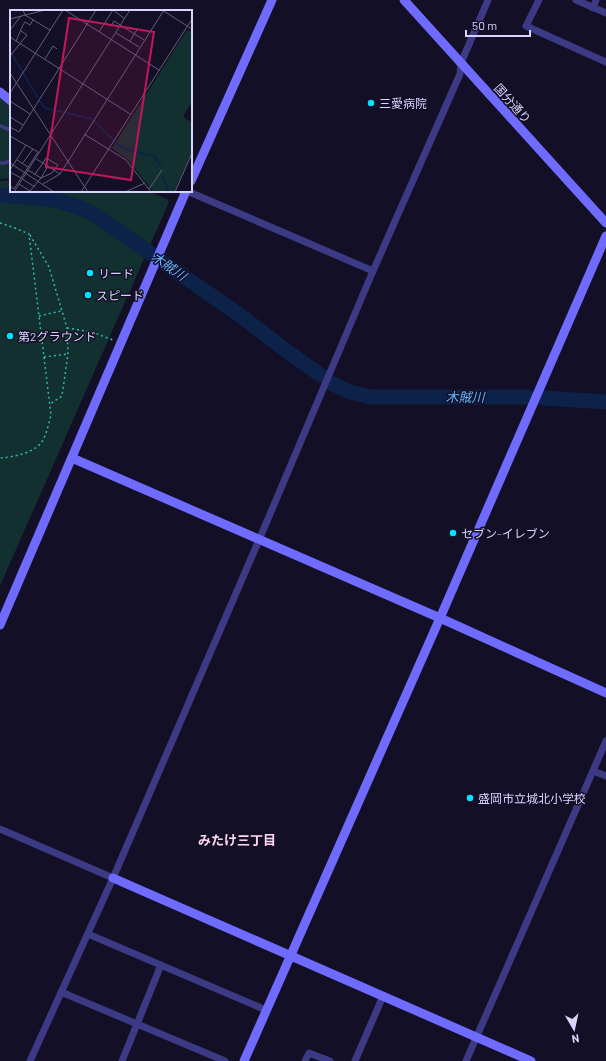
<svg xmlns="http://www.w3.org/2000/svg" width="606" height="1061" font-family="Barlow,'Noto Sans JP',sans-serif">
<rect width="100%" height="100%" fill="#130f26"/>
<!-- green -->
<g fill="#12302f">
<polygon points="0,98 11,107 11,178 0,179"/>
<polygon points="11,180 11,191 148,191 167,199 169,202 0,586 0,181"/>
</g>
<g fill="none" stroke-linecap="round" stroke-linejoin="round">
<!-- river -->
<g stroke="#0c2248" stroke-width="15">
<polyline points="0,195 55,200 79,207 95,215 241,316 284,349 322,376"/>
<polyline points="333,384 350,392 371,397 528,397"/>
<polyline points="544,398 606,402"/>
</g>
<!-- path -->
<g stroke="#2fb8b0" stroke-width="1.5" stroke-dasharray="2 3" stroke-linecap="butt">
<path d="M 0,223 L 15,228 L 29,234 L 51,415 C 49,423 47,432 43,440 C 36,453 13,457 0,458"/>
<polyline points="30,235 49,267 67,328 68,354 62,396 50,404"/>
<polyline points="39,316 61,311"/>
<polyline points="67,328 92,332 113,340"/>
<polyline points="44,357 68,354"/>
</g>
<!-- lane -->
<g stroke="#3d3a85" stroke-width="3.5">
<polyline points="0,126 11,130"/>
<polyline points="0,163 5,163 11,160"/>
</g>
<!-- street -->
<g stroke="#3d3a85" stroke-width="7">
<polyline points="539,0 526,26 606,62"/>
<polyline points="576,0 606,13"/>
<polyline points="593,8 596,0"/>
<polyline points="187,191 373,271"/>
<polyline points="593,771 606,776"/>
<polyline points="0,829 113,878"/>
<polyline points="88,934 266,1010"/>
<polyline points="61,992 225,1061"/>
<polyline points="30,1061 113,878 259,540 373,271 460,74 461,63 488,0"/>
<polyline points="122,1061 161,965"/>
<polyline points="305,1061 309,1053 330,1061"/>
<polyline points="355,1061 383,996"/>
<polyline points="466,1061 606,741"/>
</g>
<!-- secondary -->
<g stroke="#6f6bff" stroke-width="9">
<polyline points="404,0 606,223"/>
<polyline points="0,92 11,101"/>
<polyline points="191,181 272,0"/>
<polyline points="72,458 440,618 606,693"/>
<polyline points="0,625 186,191"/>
<polyline points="113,878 531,1061"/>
<polyline points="244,1061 440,618 606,236"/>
</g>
</g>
<!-- markers -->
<g fill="#00e5ff" stroke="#130f26" stroke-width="1.5">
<circle cx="371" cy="103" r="4"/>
<circle cx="90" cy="273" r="4"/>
<circle cx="88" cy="295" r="4"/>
<circle cx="10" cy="336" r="4"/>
<circle cx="453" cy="533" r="4"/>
<circle cx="470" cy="798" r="4"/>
</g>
<g text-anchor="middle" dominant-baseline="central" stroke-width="3" stroke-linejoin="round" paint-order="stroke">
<!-- poi labels -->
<g font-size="12" fill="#d9d4ff" stroke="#130f26" text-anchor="start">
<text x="379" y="103">三愛病院</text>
<text x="98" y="273">リード</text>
<text x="96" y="295">スピード</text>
<text x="18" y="336">第2グラウンド</text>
<text x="461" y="533">セブン-イレブン</text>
<text x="478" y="798">盛岡市立城北小学校</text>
</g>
<!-- street labels -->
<g font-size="12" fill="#d9d4ff" stroke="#130f26">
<text transform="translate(513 103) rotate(48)">国分通り</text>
</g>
<!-- water labels -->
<g font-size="13" font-style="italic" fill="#62b6ff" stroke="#130f26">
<text transform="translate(169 266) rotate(35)">木賊川</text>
<text x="465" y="397">木賊川</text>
</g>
<!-- neighbourhood labels -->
<g font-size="13" font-weight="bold" fill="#ffd6f0" stroke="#130f26">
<text x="237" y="840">みたけ三丁目</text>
</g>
</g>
<!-- overview -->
<g transform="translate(10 10)">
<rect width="182" height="182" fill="#130f26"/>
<path d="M 177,20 L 182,22 L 182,92 L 173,106 L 182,113 L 182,142 L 164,182 L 143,182 L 118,150 L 102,138 Z" fill="#12302f"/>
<path fill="none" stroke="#0c2248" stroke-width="2" d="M 0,41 L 28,88M 29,90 L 35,98 L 53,102M 56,103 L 83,109M 84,111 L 112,138 L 145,147 L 151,157M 153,166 L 158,182"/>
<path fill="none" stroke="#625e7d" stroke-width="1" d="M 13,0 L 15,5 L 40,20M 55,0 L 149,60M 103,0 L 115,9M 152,0 L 182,19M 0,9 L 35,0M 95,13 L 101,16 L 104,11 L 134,30M 0,20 L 11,6M 89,22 L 103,0M 106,23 L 129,37M 0,27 L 120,104M 6,31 L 13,15 L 15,12 L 20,15 L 23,10M 120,31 L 128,18M 0,46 L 17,25 L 11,21M 35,49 L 43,36 L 47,39M 0,63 L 78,182M 0,83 L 53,0M 0,91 L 20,104M 0,107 L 13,115M 0,117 L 9,122 L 86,0M 74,124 L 116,150 L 141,182M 0,126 L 28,142M 7,150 L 18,157M 0,153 L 44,182M 12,154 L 23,139M 0,160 L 16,135M 18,160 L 31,168 L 38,156M 0,162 L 11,168M 25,164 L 33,153 L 50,164M 12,169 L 25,177M 9,174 L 20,181M 33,174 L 50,164 L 154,0M 0,176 L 4,179 L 28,142M 139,179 L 152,160M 4,182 L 120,0M 19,182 L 31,168 L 42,163 L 48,155 L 36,148 L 33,153 L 26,149M 71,182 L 182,9M 115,182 L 135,173M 165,182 L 182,143"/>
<path fill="#c2185b" fill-opacity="0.15" stroke="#c2185b" stroke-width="2" d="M 59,8 L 144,22 L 121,170 L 36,157 Z"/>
<rect width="182" height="182" fill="none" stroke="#d9d4ff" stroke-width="2"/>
</g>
<!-- north arrow -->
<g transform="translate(574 1029) rotate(171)" stroke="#130f26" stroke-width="3" paint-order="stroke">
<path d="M0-3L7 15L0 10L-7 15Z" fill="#d9d4ff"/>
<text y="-6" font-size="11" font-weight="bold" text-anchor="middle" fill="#d9d4ff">N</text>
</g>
<!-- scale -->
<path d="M466 30v6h64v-6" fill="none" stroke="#d9d4ff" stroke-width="2"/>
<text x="472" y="30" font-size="12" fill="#d9d4ff" stroke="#130f26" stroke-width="3" paint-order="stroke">50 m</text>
</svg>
